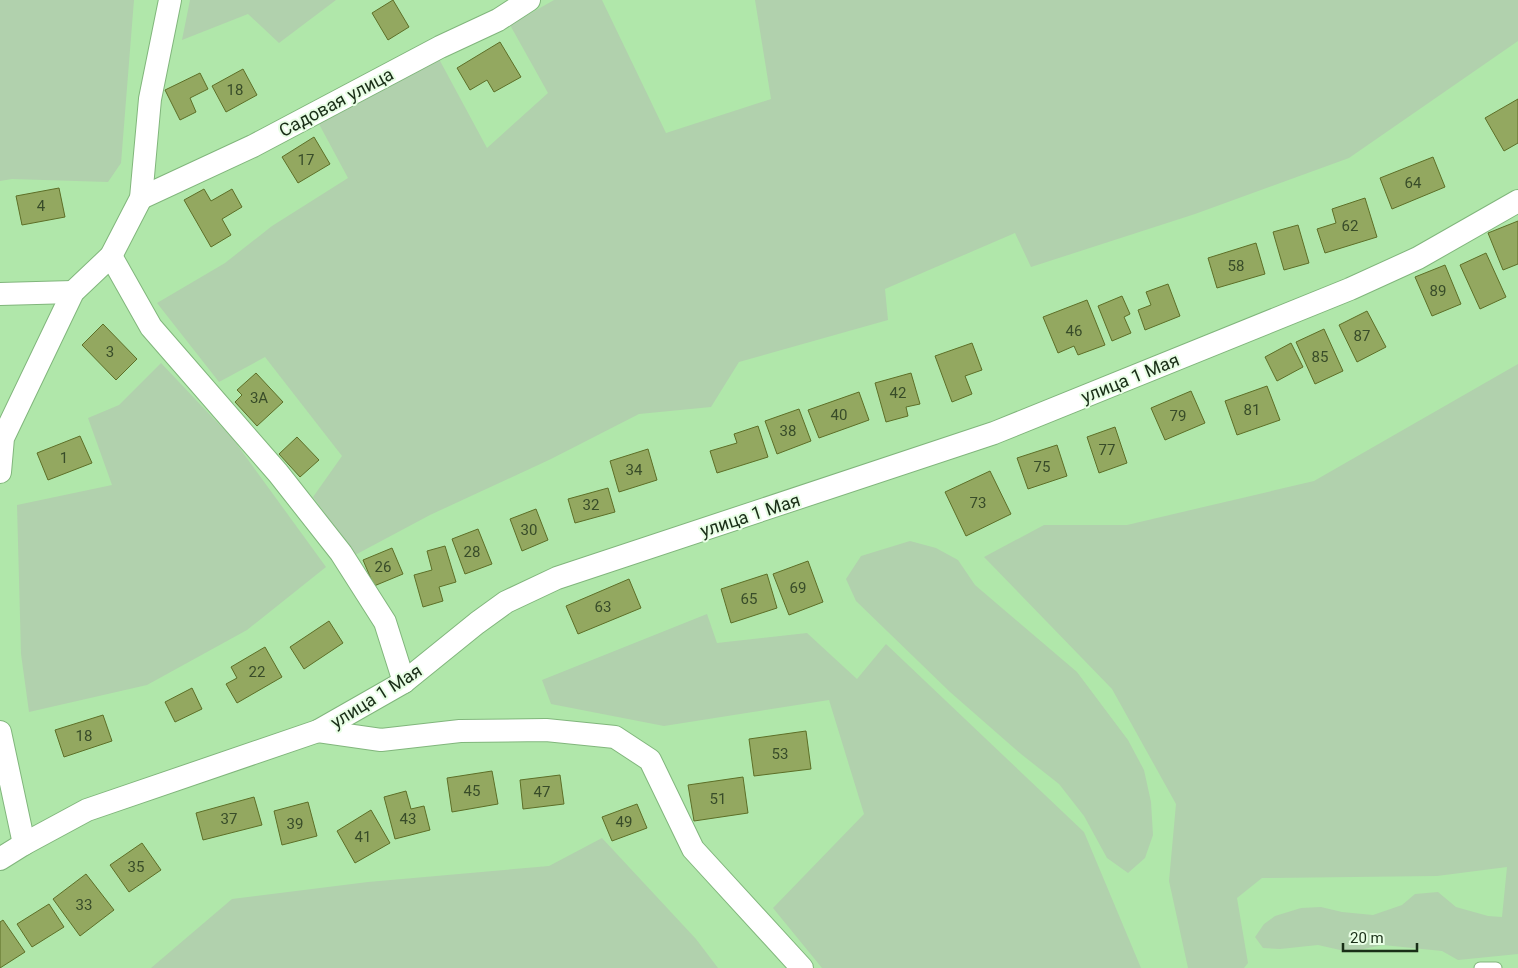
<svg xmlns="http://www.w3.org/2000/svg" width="1518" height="968" font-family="Roboto,sans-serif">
<rect width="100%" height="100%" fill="#b0e7aa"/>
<!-- green -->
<g fill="#b1d1ad">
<polygon points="0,0 134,0 121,163 108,182 12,179 0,181"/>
<polygon points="190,0 336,0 279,43 248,14 182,40"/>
<polygon points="554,0 602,0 666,133 771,99 755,0 1518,0 1518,41 1349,158 1195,214 1031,267 1015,233 885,289 888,320 739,362 711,407 639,414 551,459 430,515 355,555 313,497 342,456 265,357 219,382 157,303 225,263 272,226 348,178 319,124 439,59 487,148 548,93 510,25"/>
<polygon points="161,363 233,439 326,567 247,630 147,685 29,712 21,654 17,505 112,485 88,418 119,405"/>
<polygon points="1518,364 1518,954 1458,960 1442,951 1383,945 1349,952 1318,945 1280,949 1263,948 1255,937 1264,924 1275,916 1301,908 1321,907 1342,912 1373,915 1402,905 1415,894 1438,892 1456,907 1488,916 1502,917 1507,867 1437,876 1262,878 1237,898 1248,963 1244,968 1188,968 1169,881 1176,804 1112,689 984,557 1044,525 1127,525 1314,481"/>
<polygon points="910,541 936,548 958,560 975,585 1077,672 1128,740 1144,770 1151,802 1153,835 1145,858 1128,873 1107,858 1084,816 1059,784 1021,754 950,692 856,601 846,579 861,556"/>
<polygon points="707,614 717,643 807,633 857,679 886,644 1084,832 1141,968 822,968 773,908 864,814 829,700 664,726 551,704 542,680"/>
<polygon points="602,838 696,939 718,968 151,968 232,899 368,882 549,866"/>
</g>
<!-- building -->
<g fill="#93a860" stroke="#5d6f27">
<polygon points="393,0 409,27 388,40 372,13"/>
<polygon points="500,42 521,77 494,92 487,80 470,90 457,68"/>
<polygon points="243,69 257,95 226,112 212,86"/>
<polygon points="200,73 208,89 190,98 196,112 180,120 165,90"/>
<polygon points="1518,99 1518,143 1504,151 1485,118"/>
<polygon points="314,137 330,164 298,183 282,157"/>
<polygon points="1433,157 1445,187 1392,209 1380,178"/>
<polygon points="59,188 65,217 22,225 16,196"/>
<polygon points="204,189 211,201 232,189 242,207 222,219 231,235 211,247 184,200"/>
<polygon points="1365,198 1377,237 1325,253 1317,229 1336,223 1332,209"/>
<polygon points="1518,221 1518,264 1503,270 1488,233"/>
<polygon points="1298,225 1309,263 1284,270 1273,232"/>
<polygon points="1256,243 1265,274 1217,288 1208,258"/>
<polygon points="1486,253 1506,297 1480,309 1460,265"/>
<polygon points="1445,265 1461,304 1432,316 1415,277"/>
<polygon points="1168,284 1180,316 1145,330 1138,310 1151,305 1146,292"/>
<polygon points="1122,296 1130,314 1124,317 1131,333 1112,341 1098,306"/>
<polygon points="1087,300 1105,345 1078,355 1074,346 1058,353 1043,317"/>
<polygon points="1367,311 1386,347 1357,362 1339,325"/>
<polygon points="103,324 137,359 116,380 82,345"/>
<polygon points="1324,329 1343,371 1315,384 1296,342"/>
<polygon points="972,343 982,370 965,376 972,394 952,402 935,356"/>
<polygon points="1291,343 1303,367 1277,381 1265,357"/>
<polygon points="256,373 283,402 257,426 235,402 242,395 237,390"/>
<polygon points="911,373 920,404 906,407 908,416 886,422 875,383"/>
<polygon points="1267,386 1280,420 1237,435 1225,401"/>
<polygon points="1191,391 1205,423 1165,440 1151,408"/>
<polygon points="859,392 869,420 819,438 808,410"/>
<polygon points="799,409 811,441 777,454 765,421"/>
<polygon points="758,426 768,457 717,473 710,451 737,443 734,434"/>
<polygon points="1115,427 1127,463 1099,473 1087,437"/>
<polygon points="80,436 92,463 48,480 37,453"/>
<polygon points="297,437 319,460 300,477 279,454"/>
<polygon points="1057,445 1067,476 1028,489 1017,458"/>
<polygon points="648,449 657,480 619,492 610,461"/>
<polygon points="990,471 1011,514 966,536 945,492"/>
<polygon points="608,488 615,512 575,523 568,499"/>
<polygon points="536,509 548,540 522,551 510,519"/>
<polygon points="478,529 492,564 465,574 452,539"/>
<polygon points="445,546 456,582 439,587 443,601 423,607 414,575 432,570 427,551"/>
<polygon points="392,548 403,574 374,586 363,560"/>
<polygon points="808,561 823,602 789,615 773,574"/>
<polygon points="767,574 777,608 731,623 721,589"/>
<polygon points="629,579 641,608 578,634 566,606"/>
<polygon points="329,621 343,643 304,669 290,647"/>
<polygon points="265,647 282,677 237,703 226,684 237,678 231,667"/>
<polygon points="192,688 202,709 175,722 165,702"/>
<polygon points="103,715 112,741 64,757 55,730"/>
<polygon points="806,731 811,769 754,776 749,739"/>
<polygon points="492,771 498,804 452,812 447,778"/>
<polygon points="560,775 564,804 523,809 520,780"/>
<polygon points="743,777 748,813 694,821 688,785"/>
<polygon points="406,791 411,809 424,806 430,830 395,839 384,797"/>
<polygon points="254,797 262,825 203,840 196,813"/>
<polygon points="308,802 317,836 282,845 274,811"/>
<polygon points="637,804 647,828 612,841 602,817"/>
<polygon points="371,810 390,843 355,863 337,831"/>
<polygon points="142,843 161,870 129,892 110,865"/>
<polygon points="86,874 114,910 80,936 53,899"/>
<polygon points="49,904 64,927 32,947 17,924"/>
<polygon points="3,920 25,952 0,968 0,922"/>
</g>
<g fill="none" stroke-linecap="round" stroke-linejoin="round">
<!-- service casing -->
<g stroke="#81b67c" stroke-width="13">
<polyline id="service" points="1480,968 1496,968"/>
</g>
<!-- minor casing -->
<g stroke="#81b67c" stroke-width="24">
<g id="minor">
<polyline points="141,198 253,146 440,47 498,20 529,0"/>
<polyline points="111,256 151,327 278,473 341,553 385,622 404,682"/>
<polyline points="0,294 73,292"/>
<polyline points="0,472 3,438 73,292 111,256 141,198 150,99 170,0"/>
<polyline points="318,731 381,740 460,731 546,730 615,737 650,760 693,849 802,968"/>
<polyline points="0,732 24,844"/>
<polyline points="0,859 24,844 87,810 318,731 404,682 477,623 506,602 557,578 994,433 1350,289 1418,258 1518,201"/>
</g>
</g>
<!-- service -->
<use href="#service" stroke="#fff" stroke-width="11"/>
<!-- minor -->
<use href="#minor" stroke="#fff" stroke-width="22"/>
</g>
<g text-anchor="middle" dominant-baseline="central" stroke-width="4" stroke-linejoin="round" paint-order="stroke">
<!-- number labels -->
<g font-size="15" fill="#384c29">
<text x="235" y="90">18</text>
<text x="306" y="160">17</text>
<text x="1413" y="183">64</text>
<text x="41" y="206">4</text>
<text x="1350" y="226">62</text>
<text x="1236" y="266">58</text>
<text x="1438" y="291">89</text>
<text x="1074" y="331">46</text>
<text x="1362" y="336">87</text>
<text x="110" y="352">3</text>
<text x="1320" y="357">85</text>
<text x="898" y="393">42</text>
<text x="259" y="398">3А</text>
<text x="1252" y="410">81</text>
<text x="839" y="415">40</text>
<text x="1178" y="416">79</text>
<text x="788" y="431">38</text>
<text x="1107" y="450">77</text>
<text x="64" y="458">1</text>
<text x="1042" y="467">75</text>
<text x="634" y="470">34</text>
<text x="978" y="503">73</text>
<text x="591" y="505">32</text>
<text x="529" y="530">30</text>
<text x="472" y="552">28</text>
<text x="383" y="567">26</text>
<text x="798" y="588">69</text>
<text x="749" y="599">65</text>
<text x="603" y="607">63</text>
<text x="257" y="672">22</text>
<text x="84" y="736">18</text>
<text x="780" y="754">53</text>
<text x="472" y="791">45</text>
<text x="542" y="792">47</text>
<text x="718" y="799">51</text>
<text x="229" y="819">37</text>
<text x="408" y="819">43</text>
<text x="624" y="822">49</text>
<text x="295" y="824">39</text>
<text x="363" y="837">41</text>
<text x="136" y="867">35</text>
<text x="84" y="905">33</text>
</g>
<!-- street labels -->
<g font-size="18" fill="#192e17" stroke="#e8fee5">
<text transform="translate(336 102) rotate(-28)">Садовая улица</text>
<text transform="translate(1130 378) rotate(-22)">улица 1 Мая</text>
<text transform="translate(750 515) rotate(-18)">улица 1 Мая</text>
<text transform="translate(376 696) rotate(-32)">улица 1 Мая</text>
</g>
</g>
<!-- scale -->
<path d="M1343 943v8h74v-8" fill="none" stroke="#192e17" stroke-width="2.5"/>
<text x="1350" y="943" font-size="15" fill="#192e17" stroke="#e8fee5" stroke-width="4" paint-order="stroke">20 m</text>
</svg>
